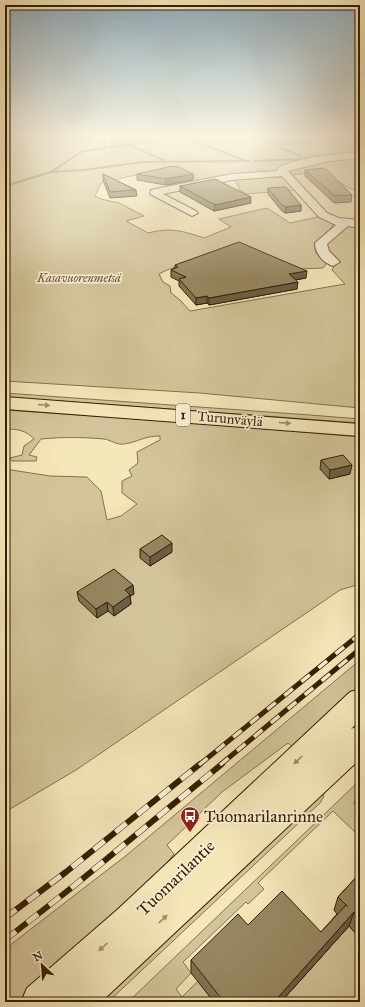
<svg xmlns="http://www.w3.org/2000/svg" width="365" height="1007" font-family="'IM FELL Great Primer',serif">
<rect width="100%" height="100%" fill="#f4e7ba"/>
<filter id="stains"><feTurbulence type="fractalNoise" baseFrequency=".005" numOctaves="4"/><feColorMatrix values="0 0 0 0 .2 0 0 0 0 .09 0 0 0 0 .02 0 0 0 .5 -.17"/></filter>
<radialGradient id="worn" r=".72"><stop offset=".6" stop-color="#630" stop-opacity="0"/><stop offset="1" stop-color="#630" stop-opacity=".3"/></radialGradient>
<!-- green -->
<g fill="#d3c59b" stroke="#83724e">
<path d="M 5,137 L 360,137 L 360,153 L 278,171 L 268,173 L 263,170 L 258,170 L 260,172 L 200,182 C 180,161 127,177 101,183 L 95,196 L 101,199 L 119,203 L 144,216 L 126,221 L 148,233 C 171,227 183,231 204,238 L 231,227 L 219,219 L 267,208 L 290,223 L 322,216 L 333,222 L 333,226 L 314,244 L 316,253 L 327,263 L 323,268 L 298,269 L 239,245 L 167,270 L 159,274 L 163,282 L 170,286 L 171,293 L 180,300 L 190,311 L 345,284 L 332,270 L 335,265 L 325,243 L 347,226 L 360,226 L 360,408 L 200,393 L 5,381 Z"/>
<polygon points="351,157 360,157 360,193 345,186 324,171 293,175 289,170"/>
<polygon points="279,177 285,178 295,190 246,194 240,190 234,178"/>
<polygon points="5,393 310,415 360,419 360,423 5,397"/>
<path d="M 5,410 L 196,423 L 360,437 L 360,582 L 357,585 L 340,590 L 76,770 L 5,812 L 5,469 L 50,476 L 87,477 L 101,491 L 107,520 L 121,516 L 137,504 L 122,493 L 122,481 L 132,476 L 129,470 L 138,463 L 137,452 L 160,440 L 160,436 C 144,436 138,442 124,444 C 116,445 111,440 104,439 C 82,437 62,437 41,439 L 29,455 L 37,457 L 36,461 L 12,461 L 10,458 L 22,455 L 24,446 L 34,439 C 26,430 17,429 5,429 Z"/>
<polygon points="360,660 360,693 296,750 288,743 222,792 167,845 174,854 137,902 26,1002 5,1002 5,949 128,854"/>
<polygon points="359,781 360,797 354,802 357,809 360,811 360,837 333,811 258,883 264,889 248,904 246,902 183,962 191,973 176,989 182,997 198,981 214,1002 128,1002"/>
<polygon points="321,789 324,796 320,803 108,1002 78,1002"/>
<polygon points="349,926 360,938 360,1002 281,1002"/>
</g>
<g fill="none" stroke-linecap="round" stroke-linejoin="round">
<!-- stream -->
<g stroke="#7f6e4a" stroke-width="2">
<polyline points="185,137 243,160"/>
<polyline points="257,137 300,156"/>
<polyline points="129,145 166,161"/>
<polyline points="275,145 360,137"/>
<polyline points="104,148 187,137"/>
<polyline points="254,161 308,159"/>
<polyline points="51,172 85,170 142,162 249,161"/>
<polyline points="5,186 51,172 81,152 104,148 106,137"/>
</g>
<!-- minor casing -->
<g stroke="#63512f" stroke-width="2">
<path id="minor" d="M 360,152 L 360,158 L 329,161 L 288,171 L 327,213 L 339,218 L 360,220 L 360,228 L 348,226 L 327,244 L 329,251 L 340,262 L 333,266 C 323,263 315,253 315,243 L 336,225 L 319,217 L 282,176 L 232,180 L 163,194 L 196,211 L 198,213 L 192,216 L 150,194 L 151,190 L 155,189 L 232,174 L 277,171 L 278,168 C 297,157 338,154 360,152 Z"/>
</g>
<!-- major casing -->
<g stroke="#331f01" stroke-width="2">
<polygon id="major" points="360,689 360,720 351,729 360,725 360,759 101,1002 21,1002 27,988 117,910 350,692"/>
</g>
<!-- highway casing -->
<g stroke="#331f01" stroke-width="2">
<polygon id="highway" points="5,397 360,424 360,436 5,409"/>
</g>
<!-- minor -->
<use href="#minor" fill="#f8efd2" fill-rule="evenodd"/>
<!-- major -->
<use href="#major" fill="#f4e7ba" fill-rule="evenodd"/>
<!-- highway -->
<use href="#highway" fill="#f4e7ba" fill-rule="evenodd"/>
<!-- rail-far1 casing -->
<g stroke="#331f01" stroke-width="5">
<g id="rail-far1">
<polyline points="199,765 360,634"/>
<polyline points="220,765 360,649"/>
</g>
</g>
<!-- rail casing -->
<g stroke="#331f01" stroke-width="6">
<g id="rail">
<polyline points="5,918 66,872 200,764"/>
<polyline points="5,940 75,885 222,764"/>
</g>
</g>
<!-- rail-far1 -->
<use href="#rail-far1" stroke="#f8efd2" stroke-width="3.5" stroke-dasharray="11" stroke-linecap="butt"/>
<!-- rail -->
<use href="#rail" stroke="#f8efd2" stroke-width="5" stroke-dasharray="14" stroke-linecap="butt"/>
</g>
<!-- wall -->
<g fill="#827453" stroke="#331f01">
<polygon points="305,170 352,195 351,202 334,203 305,176"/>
<polygon points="103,174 136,190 137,196 110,198 103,180"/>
<polygon points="137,174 193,174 193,180 166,185 137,180"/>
<polygon points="180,186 251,203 214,211 180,192"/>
<polygon points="268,188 301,205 301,211 285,213 282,211 268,194"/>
<polygon points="175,265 306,278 295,280 297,289 209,305 207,303 196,305 179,286 179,281 171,277 171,270 175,268"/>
<polygon points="321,460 350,474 329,479 320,469"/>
<polygon points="140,549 172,552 150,566 140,558"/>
<polygon points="77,592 134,594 130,596 131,604 114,616 108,611 97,618 79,601"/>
<polygon points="360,873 360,938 349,926 281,1002 214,1002 191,973 191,960 248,925 321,932 337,914 334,910 338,897"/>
</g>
<!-- shaded-wall -->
<g fill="#6a5e44" stroke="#331f01">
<polygon points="193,174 193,180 166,185 166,179"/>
<polygon points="251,197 251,203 214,211 215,205"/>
<polygon points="301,205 301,211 285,213 286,207"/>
<polygon points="307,271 306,278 288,281 289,274"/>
<polygon points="298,282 297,289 209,305 209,298"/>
<polygon points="207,296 207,303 196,305 196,298"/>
<polygon points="352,465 350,474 329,479 330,470"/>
<polygon points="172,543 172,552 150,566 150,557"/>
<polygon points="133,585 134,594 130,596 131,604 114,616 113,607 125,590"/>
<polygon points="107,602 108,611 97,618 96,609"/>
<polygon points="354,912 349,926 281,1002 274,1002"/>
</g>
<!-- building -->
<g fill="#978761" stroke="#331f01">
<polygon points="172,166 179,167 193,174 166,179 137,174"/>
<polygon points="325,168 352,195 335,196 305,170"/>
<polygon points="103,174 136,190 110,192"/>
<polygon points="215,179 251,197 215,205 180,186"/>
<polygon points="286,187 301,205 286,207 282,205 268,188"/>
<polygon points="239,242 307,271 289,274 298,282 209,298 207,296 196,298 179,279 186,277 171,270 178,267 175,265"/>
<polygon points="343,455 352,465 330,470 321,460"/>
<polygon points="162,535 172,543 150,557 140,549"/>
<polygon points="114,569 133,585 125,590 130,595 113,607 107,602 96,609 77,592"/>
<polygon points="360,873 360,918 354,912 274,1002 224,1002 191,960 238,914 248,925 282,891 321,932 346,905 348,907 338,897"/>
</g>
<!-- one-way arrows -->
<defs><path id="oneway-solid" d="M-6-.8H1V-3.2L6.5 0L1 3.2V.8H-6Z"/></defs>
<g fill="#9d8d67">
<use href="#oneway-solid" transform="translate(44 405) rotate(4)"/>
<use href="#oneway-solid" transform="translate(285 423) rotate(5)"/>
<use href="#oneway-solid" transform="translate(298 760) rotate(136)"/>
<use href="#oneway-solid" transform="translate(163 919) rotate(-43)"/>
<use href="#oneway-solid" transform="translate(103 947) rotate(138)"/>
</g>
<!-- sky -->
<linearGradient id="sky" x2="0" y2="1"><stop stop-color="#92adbc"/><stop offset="0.49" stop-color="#faf4e0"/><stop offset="1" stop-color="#faf4e0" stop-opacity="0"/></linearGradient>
<rect width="365" height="278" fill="url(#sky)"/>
<!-- icons -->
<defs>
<g id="bus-pin" transform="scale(1)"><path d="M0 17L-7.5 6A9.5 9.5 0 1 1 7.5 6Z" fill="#8f2418" stroke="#f8efd2"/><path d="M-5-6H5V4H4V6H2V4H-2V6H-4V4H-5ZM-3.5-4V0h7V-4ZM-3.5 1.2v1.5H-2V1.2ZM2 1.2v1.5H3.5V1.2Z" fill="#fff"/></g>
</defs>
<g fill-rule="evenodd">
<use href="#bus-pin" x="190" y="816"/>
</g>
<g text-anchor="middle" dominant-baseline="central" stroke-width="3.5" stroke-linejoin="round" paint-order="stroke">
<!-- far-park labels -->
<g font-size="12" font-style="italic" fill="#63512f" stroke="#f8efd2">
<text x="79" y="278">Kasavuorenmetsä</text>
</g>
<!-- shield labels -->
<rect fill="#f8efd2" stroke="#6e5d40" stroke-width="1" x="176" y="404" width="14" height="22" rx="3"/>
<g font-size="13" font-weight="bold" fill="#331f01">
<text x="183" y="415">1</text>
</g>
<!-- street labels -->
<g font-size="14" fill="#331f01" stroke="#f8efd2">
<text transform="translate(230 419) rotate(5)">Turunväylä</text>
</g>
<!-- near-poi labels -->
<g font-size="17" fill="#331f01" stroke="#f8efd2" text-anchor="start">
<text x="204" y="816">Tuomarilanrinne</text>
</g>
<!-- near-street labels -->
<g font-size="17" fill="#331f01" stroke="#f8efd2">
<text transform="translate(176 878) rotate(-44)">Tuomarilantie</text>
</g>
</g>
<!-- margin -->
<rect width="365" height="1007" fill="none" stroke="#f4e7ba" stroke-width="20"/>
<rect x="6" y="6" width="353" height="995" fill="none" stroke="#331f01" stroke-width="2"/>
<rect x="10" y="10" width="345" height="987" fill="none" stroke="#331f01"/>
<!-- north arrow -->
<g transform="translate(42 965) rotate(334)" stroke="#f8efd2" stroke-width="3" paint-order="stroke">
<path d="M0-3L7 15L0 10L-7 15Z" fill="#331f01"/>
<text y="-6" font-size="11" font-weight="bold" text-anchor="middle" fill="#331f01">N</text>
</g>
<rect width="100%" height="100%" filter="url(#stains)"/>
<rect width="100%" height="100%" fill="url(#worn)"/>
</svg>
